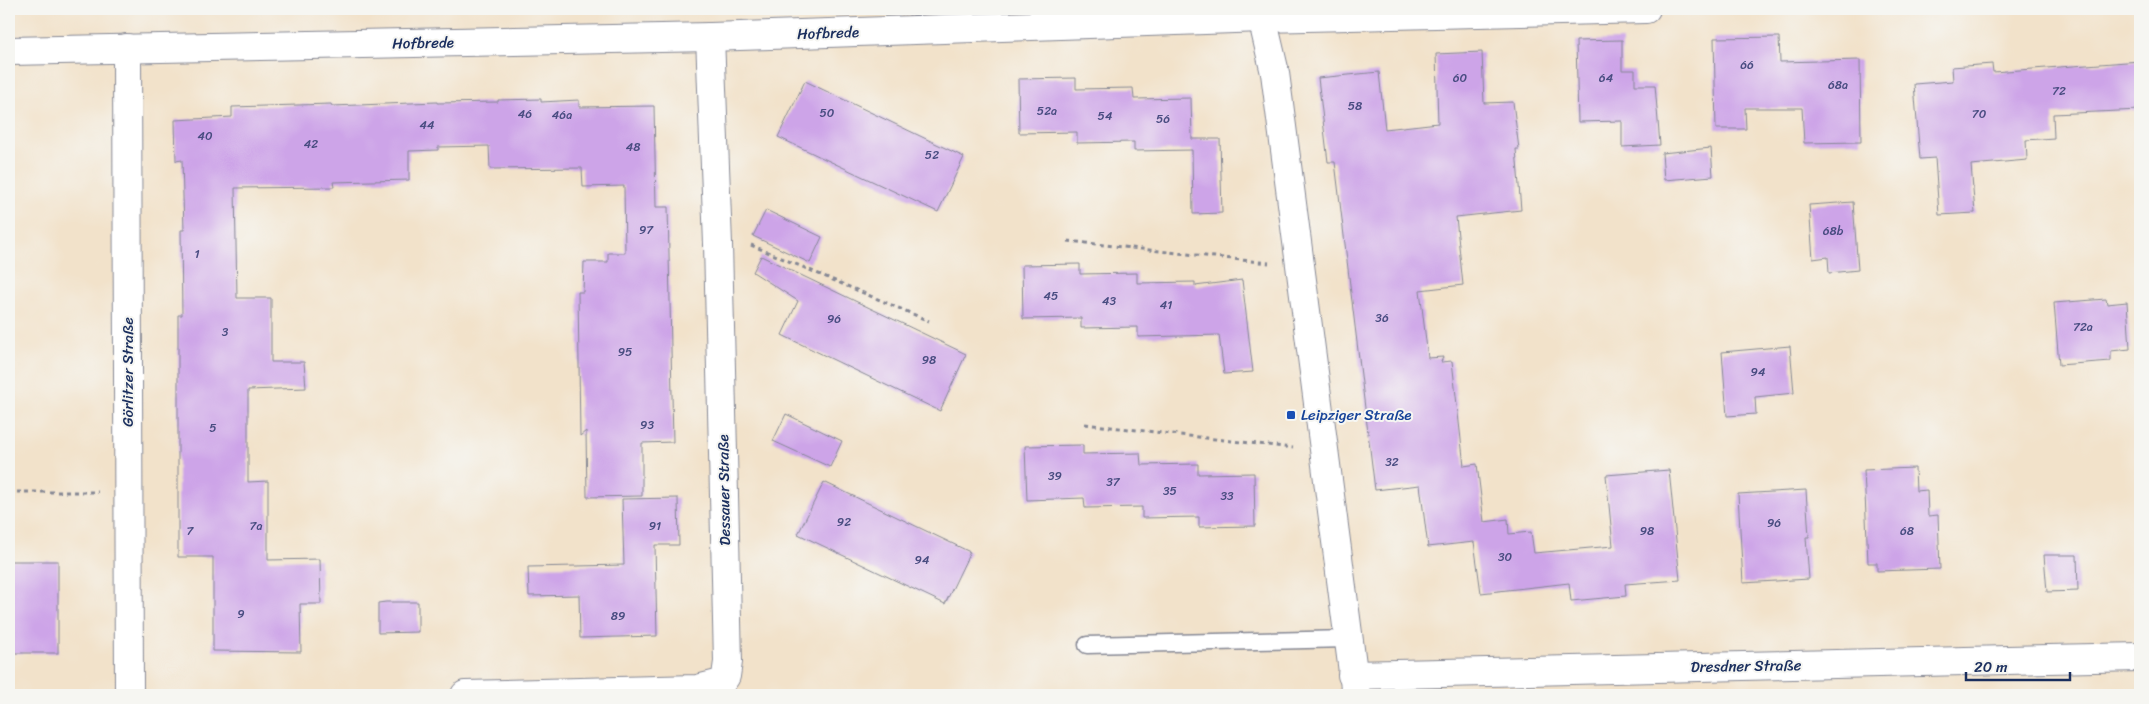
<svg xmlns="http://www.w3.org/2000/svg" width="2149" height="704" font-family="Sriracha,sans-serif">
<rect width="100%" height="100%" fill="#f6f6f2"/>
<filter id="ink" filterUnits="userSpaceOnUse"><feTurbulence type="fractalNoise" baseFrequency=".02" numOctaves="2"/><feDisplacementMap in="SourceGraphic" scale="10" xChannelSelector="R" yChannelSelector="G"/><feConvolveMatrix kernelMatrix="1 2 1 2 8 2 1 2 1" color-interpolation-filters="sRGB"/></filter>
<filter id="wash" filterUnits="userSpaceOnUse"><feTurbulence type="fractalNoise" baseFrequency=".0096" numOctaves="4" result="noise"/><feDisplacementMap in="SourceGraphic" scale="20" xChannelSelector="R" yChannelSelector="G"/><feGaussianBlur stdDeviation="1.12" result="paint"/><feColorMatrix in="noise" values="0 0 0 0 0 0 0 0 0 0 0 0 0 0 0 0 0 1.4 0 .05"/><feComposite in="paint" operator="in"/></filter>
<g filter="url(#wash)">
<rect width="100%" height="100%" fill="#f2e2ca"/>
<g id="blocks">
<!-- building -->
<g fill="#cda4e8">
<polygon points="1779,37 1780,62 1860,60 1861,142 1804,143 1802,108 1745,108 1746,129 1716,129 1714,38"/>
<polygon points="1622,40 1622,70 1635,70 1635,85 1655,85 1660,145 1622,147 1622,121 1578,122 1576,41"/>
<polygon points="1482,52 1484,103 1513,102 1519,149 1516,149 1521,210 1456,217 1463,285 1420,290 1428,358 1443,357 1441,362 1452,361 1464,466 1477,464 1484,522 1508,519 1509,534 1531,532 1534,553 1613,546 1606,475 1669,470 1680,580 1625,584 1626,596 1571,601 1569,583 1481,593 1474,542 1428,547 1420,485 1375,490 1335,162 1328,162 1318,78 1379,72 1385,129 1438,123 1436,54"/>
<polygon points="2140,61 2140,110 2053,114 2054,138 2026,140 2027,160 1971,165 1975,213 1939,215 1935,158 1920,159 1914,84 1953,81 1952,67 1992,64 1993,72"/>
<polygon points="1076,78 1076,89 1133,88 1134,99 1191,98 1192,139 1220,139 1222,213 1193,214 1192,150 1134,151 1134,142 1077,143 1077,132 1019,133 1018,79"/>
<polygon points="805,81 964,157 938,212 778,137"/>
<polygon points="541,99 541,102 579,100 579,107 654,106 656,207 668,207 673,442 642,443 642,496 587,497 586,431 580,436 578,292 583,292 584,262 608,262 608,253 625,253 624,186 583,187 582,168 490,169 489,146 438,147 438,150 409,151 409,180 333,182 334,187 235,188 237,298 271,298 271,362 304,362 306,388 248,390 248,482 268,481 268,560 320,559 321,604 300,604 301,652 213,651 213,557 178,557 178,315 182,315 181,230 184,230 182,160 176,161 175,120 232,117 232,107 331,104 332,106 437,102 437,103 498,102 498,100"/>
<polygon points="1711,148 1713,176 1664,180 1662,153"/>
<polygon points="1853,202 1858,270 1829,273 1828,257 1813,259 1809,205"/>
<polygon points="766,210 822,237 810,263 753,236"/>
<polygon points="761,256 966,354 940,411 782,335 798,301 753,272"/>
<polygon points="1080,264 1080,274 1137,273 1137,283 1195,282 1195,286 1242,280 1253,372 1224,374 1219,335 1138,337 1138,327 1081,328 1081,318 1023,319 1022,265"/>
<polygon points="2106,299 2107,304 2127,302 2130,349 2111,351 2111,361 2059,365 2054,303"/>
<polygon points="1790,346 1794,393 1755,397 1756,414 1727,416 1722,352"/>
<polygon points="786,414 842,441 830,467 773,441"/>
<polygon points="1083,445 1083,454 1140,453 1141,465 1198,464 1198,474 1254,473 1255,526 1199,527 1199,517 1142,518 1142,507 1085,508 1084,498 1027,500 1025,446"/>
<polygon points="1915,468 1916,491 1927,490 1928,516 1938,515 1940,569 1877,571 1877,563 1868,563 1864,470"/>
<polygon points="824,482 970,552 945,604 798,534"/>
<polygon points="1806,490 1809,537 1806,537 1809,579 1743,583 1738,494"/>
<polygon points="678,498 679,545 655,545 657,636 580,638 579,595 529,596 528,567 624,565 622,499"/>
<polygon points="2044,555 2077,555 2078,591 2047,592"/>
<rect x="9" y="561" width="49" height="92"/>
<polygon points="386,602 418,602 418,632 378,633 378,603"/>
</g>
</g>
</g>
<g filter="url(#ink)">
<use href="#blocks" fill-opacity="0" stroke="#868894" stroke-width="1"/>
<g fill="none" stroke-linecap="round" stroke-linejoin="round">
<!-- service casing -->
<g stroke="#868894" stroke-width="19">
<polyline id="service" points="1087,645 1348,639"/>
</g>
<!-- minor casing -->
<g stroke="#868894" stroke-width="30">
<g id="minor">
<polyline points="1260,9 1275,73 1356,695"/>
<polyline points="127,48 129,695"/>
<polyline points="9,51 710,37 1263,18 1646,9"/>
<polyline points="1352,675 2140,657"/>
<polyline points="465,695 697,689 721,683 726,676 728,662 718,244 710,37"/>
</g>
</g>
<!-- path -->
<g stroke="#868894" stroke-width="3" stroke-dasharray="4 4" stroke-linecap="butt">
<polyline points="1068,241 1269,263"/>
<polyline points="751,245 929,321"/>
<polyline points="1085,424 1293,448"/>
<polyline points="9,492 98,492"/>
</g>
<!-- service -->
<use href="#service" stroke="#fff" stroke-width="16"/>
<!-- minor -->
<use href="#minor" stroke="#fff" stroke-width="28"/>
</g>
</g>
<!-- markers -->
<rect fill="#1a4fb4" stroke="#f6f6f2" stroke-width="2" x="1286" y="410" width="10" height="10" rx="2.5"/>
<g text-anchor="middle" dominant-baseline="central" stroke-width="4" stroke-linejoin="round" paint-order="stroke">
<!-- number labels -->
<g font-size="12" fill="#484c80">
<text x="1747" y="65">66</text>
<text x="1460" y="78">60</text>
<text x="1606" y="78">64</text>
<text x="1838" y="85">68a</text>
<text x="2059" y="91">72</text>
<text x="1355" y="106">58</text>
<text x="1047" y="111">52a</text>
<text x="827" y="113">50</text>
<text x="525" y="114">46</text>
<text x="1979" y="114">70</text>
<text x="562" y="115">46a</text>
<text x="1105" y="116">54</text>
<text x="1163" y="119">56</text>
<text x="427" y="125">44</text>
<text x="205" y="136">40</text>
<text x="311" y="144">42</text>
<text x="633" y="147">48</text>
<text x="932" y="155">52</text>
<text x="646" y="230">97</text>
<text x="1833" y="231">68b</text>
<text x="197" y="254">1</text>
<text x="1051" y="296">45</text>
<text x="1109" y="301">43</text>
<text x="1166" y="305">41</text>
<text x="1382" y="318">36</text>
<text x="834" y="319">96</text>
<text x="2083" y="327">72a</text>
<text x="225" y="332">3</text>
<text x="625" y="352">95</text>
<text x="929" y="360">98</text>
<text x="1758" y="372">94</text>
<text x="647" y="425">93</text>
<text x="213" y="428">5</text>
<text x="1392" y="462">32</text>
<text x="1055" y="476">39</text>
<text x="1113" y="482">37</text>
<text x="1170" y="491">35</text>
<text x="1227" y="496">33</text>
<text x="844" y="522">92</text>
<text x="1774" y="523">96</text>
<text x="256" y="526">7a</text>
<text x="655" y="526">91</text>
<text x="190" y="531">7</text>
<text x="1647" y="531">98</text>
<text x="1907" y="531">68</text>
<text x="1505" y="557">30</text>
<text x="922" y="560">94</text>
<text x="241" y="614">9</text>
<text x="618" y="616">89</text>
</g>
<!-- street labels -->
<g font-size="15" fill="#1b2f5e" stroke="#f6f6f2">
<text transform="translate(828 33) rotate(-2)">Hofbrede</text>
<text transform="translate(423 43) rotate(-1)">Hofbrede</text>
<text transform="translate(128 372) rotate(-90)">Görlitzer Straße</text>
<text transform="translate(724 490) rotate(-91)">Dessauer Straße</text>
<text transform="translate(1746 666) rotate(-1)">Dresdner Straße</text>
</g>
<!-- transit labels -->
<g font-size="15" fill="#164399" stroke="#f6f6f2" text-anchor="start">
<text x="1301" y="415">Leipziger Straße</text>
</g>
</g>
<!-- margin -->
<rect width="2149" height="704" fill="none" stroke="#f6f6f2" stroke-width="30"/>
<!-- scale -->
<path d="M1966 672v8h104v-8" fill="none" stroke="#1b2f5e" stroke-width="2.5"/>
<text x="1974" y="672" font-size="15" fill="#1b2f5e" stroke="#f6f6f2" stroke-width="4" paint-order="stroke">20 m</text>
</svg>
